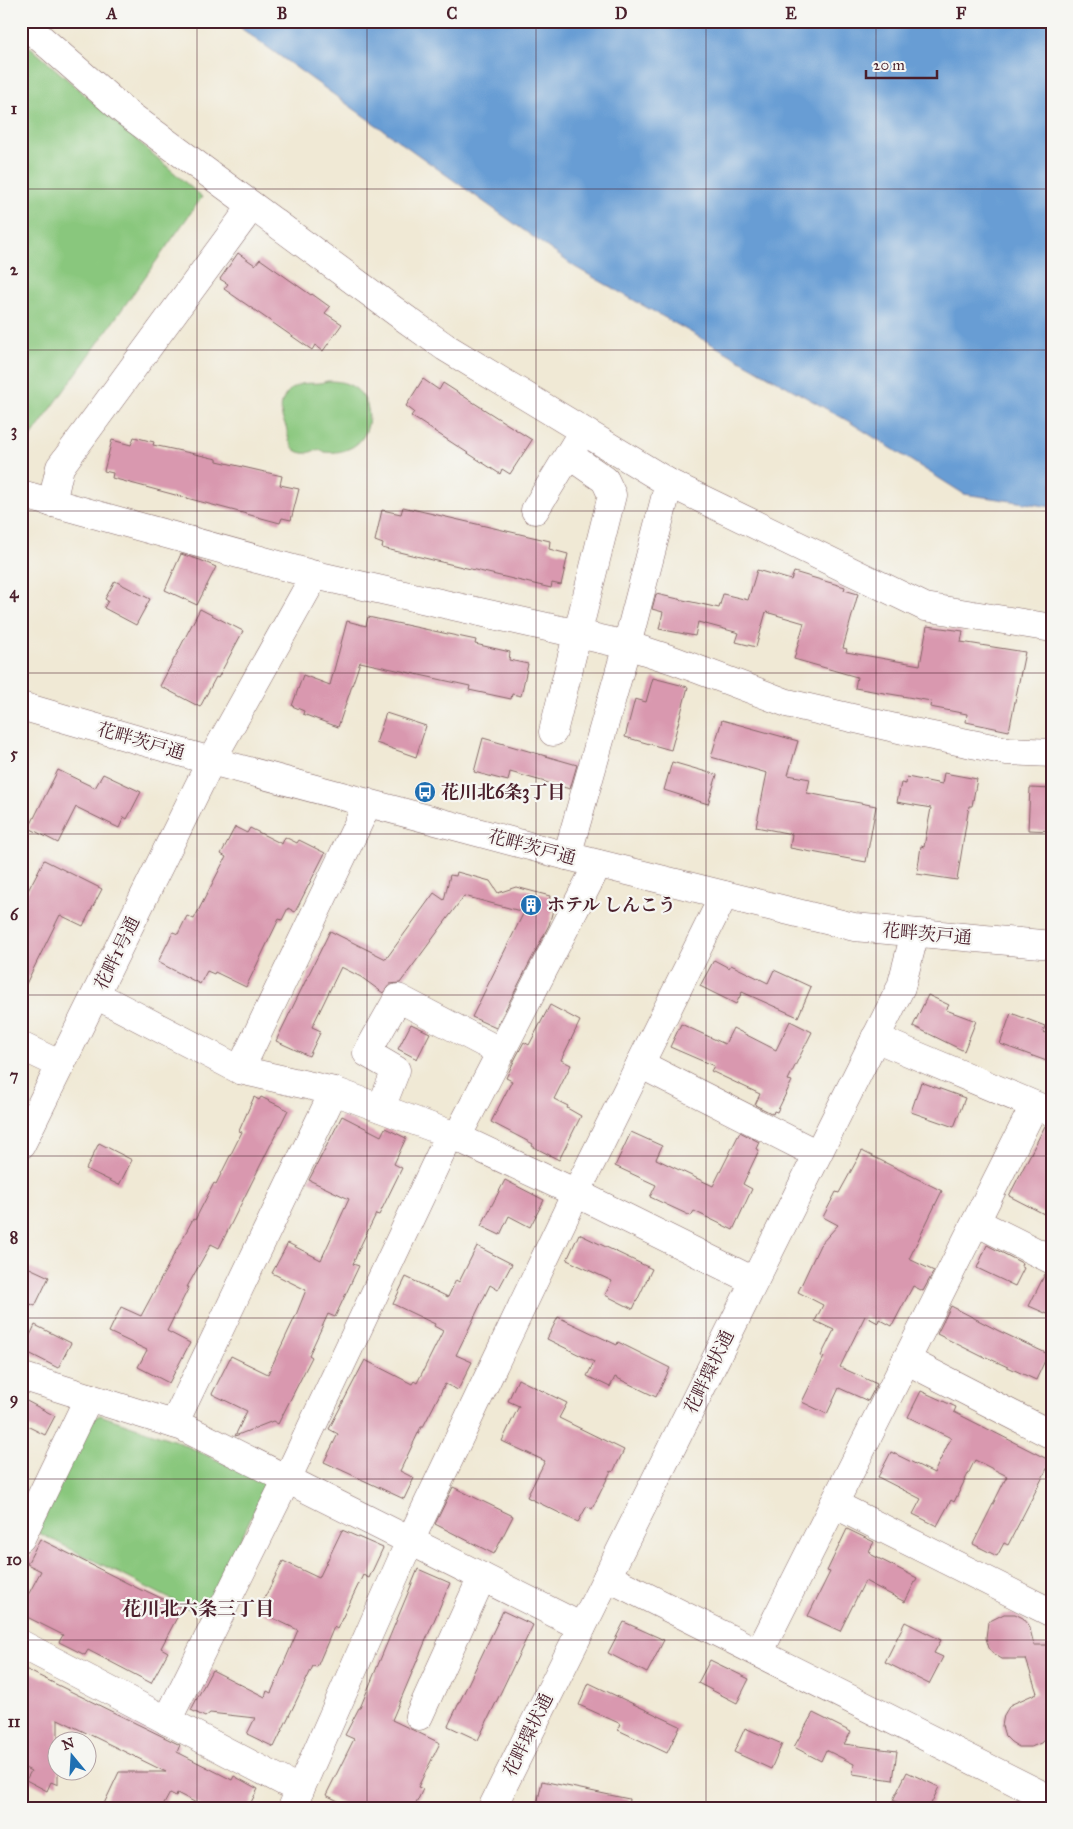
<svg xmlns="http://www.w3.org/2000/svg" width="1073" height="1829" font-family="'IM FELL Great Primer','Noto Serif JP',serif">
<rect width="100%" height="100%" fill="#f6f6f2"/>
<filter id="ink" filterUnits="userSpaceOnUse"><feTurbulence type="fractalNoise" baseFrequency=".02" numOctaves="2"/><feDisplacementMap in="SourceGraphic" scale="10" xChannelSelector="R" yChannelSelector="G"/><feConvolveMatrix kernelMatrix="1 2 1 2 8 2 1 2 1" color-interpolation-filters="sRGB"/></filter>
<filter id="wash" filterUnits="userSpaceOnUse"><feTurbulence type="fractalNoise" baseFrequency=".0096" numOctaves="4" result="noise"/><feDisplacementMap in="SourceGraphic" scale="20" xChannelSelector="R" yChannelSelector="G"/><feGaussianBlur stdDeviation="1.12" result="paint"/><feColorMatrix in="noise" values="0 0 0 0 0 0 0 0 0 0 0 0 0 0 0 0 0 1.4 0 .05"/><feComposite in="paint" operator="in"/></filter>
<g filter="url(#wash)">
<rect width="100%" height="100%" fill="#f0e9d5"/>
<!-- green -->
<g fill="#89c77d" stroke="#6a7354">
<polygon points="21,39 202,197 21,451"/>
<path d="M 327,381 C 338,381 347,382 356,389 C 376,405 372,440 348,449 C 341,452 332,453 325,452 C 323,451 320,449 318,450 C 313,450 309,454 303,453 C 291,451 289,441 287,431 C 287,426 283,422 282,417 C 279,405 284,393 294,387 C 305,380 315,386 327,381 Z"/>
<polygon points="100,1415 176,1441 262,1481 265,1488 204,1616 37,1532 89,1421"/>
</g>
<!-- water -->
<polygon fill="#689dd4" stroke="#595e80" points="234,21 1052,21 1052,507 964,494 848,421 575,267 242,29"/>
<g id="blocks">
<!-- building -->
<g fill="#d998af">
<polygon points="238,253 255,265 260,259 311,295 312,294 330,307 325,313 342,324 323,351 315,345 312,350 224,289 228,284 220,279"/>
<polygon points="423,379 439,390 443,383 532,440 510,474 502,469 500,474 411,416 414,412 406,406"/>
<polygon points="134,437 154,442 153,445 195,454 217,459 217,461 282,476 280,485 299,489 291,520 282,518 280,523 112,478 113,473 104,471 112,440 131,445"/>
<polygon points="403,507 550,541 549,549 568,554 561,585 552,583 551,588 382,548 383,544 375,541 382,510 401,514"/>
<polygon points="181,554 200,560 216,567 197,605 165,590"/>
<polygon points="757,570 791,580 794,572 845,587 844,590 858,594 843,648 847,649 846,652 920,665 927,626 963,631 961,642 1025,652 1009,731 966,722 967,714 930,707 931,701 855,688 857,677 794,659 804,623 766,612 756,647 736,642 739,633 698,622 695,636 659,629 663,612 652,609 656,594 719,608 723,594 748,600"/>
<polygon points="115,581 150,599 136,625 104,608 108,601 105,599"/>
<polygon points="200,609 243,631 218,678 216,677 200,707 160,686"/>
<polygon points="368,617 476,640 475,644 510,652 509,660 528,664 521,696 512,694 511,699 469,690 470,686 360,662 338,727 303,714 304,711 292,706 303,675 330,685 347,621 366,626"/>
<polygon points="653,678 688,687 671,750 625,737 635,699 646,702"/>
<polygon points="386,713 426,726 416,757 376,743"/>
<polygon points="722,720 798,741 788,775 810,779 807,793 876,806 866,862 790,848 792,834 756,827 767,773 711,757"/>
<polygon points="483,738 577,765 570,789 510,772 508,781 474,772"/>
<polygon points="672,762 717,775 708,804 664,790"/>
<polygon points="58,770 95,788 103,774 141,792 127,819 124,817 119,828 76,807 58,843 29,828"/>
<polygon points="944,773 977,779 972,806 969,806 957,880 917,874 921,846 924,847 931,808 897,802 901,783 906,784 907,777 942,784"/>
<polygon points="1030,788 1052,789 1052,831 1028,830"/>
<polygon points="235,827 247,833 250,828 282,844 285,837 297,843 299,840 325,853 295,912 288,908 282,920 279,919 246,987 215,972 214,974 207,971 200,984 158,962 173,932 178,934 187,916 194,919 226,857 221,854"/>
<polygon points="44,860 102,889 83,926 60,915 21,994 21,904"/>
<polygon points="457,872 490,881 498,893 516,887 550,896 549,901 555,902 549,925 496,1028 472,1017 524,912 464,896 400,983 390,984 383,993 361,977 341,967 312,1027 321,1031 309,1056 276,1041 330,931 386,959 434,893 444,900 450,875 456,876"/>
<polygon points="714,960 729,968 731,965 768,983 774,970 811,987 798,1017 742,992 736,1004 700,986"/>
<polygon points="928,995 949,1005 946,1010 976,1021 964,1051 913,1026"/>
<polygon points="550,1005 580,1021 561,1060 571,1065 554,1099 568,1106 567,1108 581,1116 559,1160 532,1146 533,1144 491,1122 512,1081 506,1078 516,1057 524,1042 529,1045"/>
<polygon points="1011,1013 1045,1026 1043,1032 1052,1036 1052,1063 1000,1044"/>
<polygon points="790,1021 812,1032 788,1080 792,1081 777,1112 774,1111 773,1114 755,1105 760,1094 711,1071 714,1066 670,1047 681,1024 725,1044 733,1028 776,1050"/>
<polygon points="411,1024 430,1033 417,1059 398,1049"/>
<polygon points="921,1082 965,1098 954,1127 911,1112"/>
<polygon points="254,1097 259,1100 261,1097 288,1110 219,1248 211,1244 187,1287 189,1287 167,1331 190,1343 169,1383 138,1367 147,1350 109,1332 121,1307 141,1316 193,1219 195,1220 214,1183 216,1184 242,1132 239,1131"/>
<polygon points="342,1116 381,1136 385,1128 406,1138 394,1164 402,1168 379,1215 376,1214 359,1249 353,1264 359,1266 342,1302 335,1317 328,1314 309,1355 312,1357 278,1424 273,1421 235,1436 247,1411 212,1394 231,1356 268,1374 296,1315 306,1290 272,1273 288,1243 321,1260 349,1199 309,1180"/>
<polygon points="1045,1126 1052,1127 1052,1203 1046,1215 1009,1196"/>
<polygon points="631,1132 662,1146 656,1159 713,1186 740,1132 759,1142 756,1149 759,1150 743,1184 752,1189 733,1230 694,1211 691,1216 650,1197 656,1185 615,1166"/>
<polygon points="99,1143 132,1160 119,1185 86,1169"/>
<polygon points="862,1151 942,1191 909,1259 934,1271 923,1291 913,1286 892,1326 879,1319 878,1323 865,1316 840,1367 877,1384 868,1401 839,1388 827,1414 802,1402 824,1357 821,1356 834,1330 815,1321 823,1305 798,1292 820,1245 838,1225 823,1217 836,1192 839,1193"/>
<polygon points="505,1180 544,1200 530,1227 509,1216 500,1235 481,1226"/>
<polygon points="579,1234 652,1269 633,1309 605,1295 612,1281 567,1260"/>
<polygon points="987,1245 1022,1263 1021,1266 1024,1268 1015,1286 977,1268"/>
<polygon points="477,1246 512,1264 498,1290 490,1285 456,1355 472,1362 458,1390 445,1384 423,1427 421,1427 400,1471 414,1478 404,1499 324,1462 338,1434 329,1429 365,1360 412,1384 414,1381 417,1383 443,1331 434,1326 435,1324 393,1304 406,1277 448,1297 456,1280 459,1282"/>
<polygon points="21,1264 49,1277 35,1306 21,1300"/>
<polygon points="1045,1274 1052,1275 1052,1316 1029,1306"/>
<polygon points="951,1306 999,1331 1048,1354 1036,1380 986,1357 985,1358 937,1334"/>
<polygon points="558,1317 617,1345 618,1342 670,1368 656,1397 615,1377 610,1387 587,1376 594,1362 547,1339"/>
<polygon points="35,1325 71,1343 58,1368 23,1350"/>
<polygon points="518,1379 567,1403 559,1418 624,1450 613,1472 611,1471 592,1509 587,1506 578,1522 527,1497 545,1461 502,1441 519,1406 508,1401"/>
<polygon points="921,1391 956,1407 954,1412 1051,1461 1008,1545 1004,1543 997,1556 973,1544 1007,1476 975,1460 954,1502 951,1500 937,1526 913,1514 921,1499 878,1477 891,1452 934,1473 951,1438 908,1417"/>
<polygon points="21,1398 55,1416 45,1435 21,1423"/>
<polygon points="453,1487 513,1516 494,1554 435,1524"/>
<polygon points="847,1529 874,1542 869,1551 871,1552 870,1554 917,1578 905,1602 865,1581 840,1631 808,1616 830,1572 827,1571"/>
<polygon points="342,1530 383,1548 369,1578 363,1575 337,1629 334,1627 317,1667 313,1666 274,1747 247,1734 255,1718 210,1713 205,1717 191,1710 212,1670 265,1697 267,1691 271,1693 298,1630 258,1611 283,1561 319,1578"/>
<polygon points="40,1539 143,1591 144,1590 182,1608 161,1648 168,1652 151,1683 88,1650 85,1655 59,1642 63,1635 21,1614 21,1608 41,1571 27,1564"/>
<polygon points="418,1569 450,1583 392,1720 440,1743 418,1787 423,1789 414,1808 340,1808 342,1803 326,1795 354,1739 345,1735 359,1708 360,1708"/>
<polygon points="503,1611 533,1625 478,1740 448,1726"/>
<polygon points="1004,1614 1015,1614 1023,1618 1029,1625 1034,1645 1052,1645 1052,1726 1050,1726 1048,1735 1041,1743 1031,1747 1019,1747 1011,1742 1005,1736 1002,1726 1004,1715 1010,1705 1037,1693 1026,1659 1002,1659 994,1654 989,1648 986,1638 988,1622"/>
<polygon points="624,1622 664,1640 647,1673 608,1653"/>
<polygon points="905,1622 941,1640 934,1653 943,1657 929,1684 885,1662"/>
<polygon points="710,1660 749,1679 737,1703 698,1683"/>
<polygon points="21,1667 180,1745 177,1752 232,1780 234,1776 258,1789 248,1808 206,1808 177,1793 176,1796 170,1793 162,1808 102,1808 119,1772 166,1772 58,1719 58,1785 51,1782 47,1791 26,1780 31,1771 21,1766"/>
<polygon points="589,1683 680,1726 667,1753 618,1730 621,1724 579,1705"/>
<polygon points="813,1713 851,1732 844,1744 897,1751 893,1780 853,1774 854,1764 826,1750 821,1761 794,1747"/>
<polygon points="745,1728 782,1744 771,1769 734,1752"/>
<polygon points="907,1772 939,1787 929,1808 909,1808 893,1800"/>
<polygon points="542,1781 629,1799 628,1808 553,1808 537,1805"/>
</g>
</g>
</g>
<g filter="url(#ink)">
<use href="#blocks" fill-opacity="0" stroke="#846666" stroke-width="1"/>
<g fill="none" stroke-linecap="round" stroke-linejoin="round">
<!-- minor casing -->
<g stroke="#846666" stroke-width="29">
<g id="minor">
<polyline points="21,21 124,111 403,317 445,347 669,483 925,607 1052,628"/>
<polyline points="21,494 315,575 627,645 673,660 787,703 908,731 1007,751 1052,753"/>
<polyline points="52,503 60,467 252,206"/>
<polyline points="535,510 577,441"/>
<polyline points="553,732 612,495 605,480 569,455"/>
<polyline points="567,856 627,645 669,483"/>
<polyline points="96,995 240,1070 334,1091 450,1134 576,1193 754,1281"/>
<polyline points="875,1038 1051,1112"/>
<polyline points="21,1046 61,1065"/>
<polyline points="640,1064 817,1154"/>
<polyline points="240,1070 368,803"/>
<polyline points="381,1108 396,1070 367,1053 398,998 501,1052"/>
<polyline points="457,1137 598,864"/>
<polyline points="21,1145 211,761 315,575"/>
<polyline points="976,1222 1052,1260"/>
<polyline points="906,1360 1052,1435"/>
<polyline points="21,1376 183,1427 582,1627"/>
<polyline points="174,1424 334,1091"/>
<polyline points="834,1504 1052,1613"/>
<polyline points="21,1538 89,1397"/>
<polyline points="607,1577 1052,1800"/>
<polyline points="21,1644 300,1790"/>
<polyline points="759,1653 1034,1106"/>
<polyline points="419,1716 482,1577"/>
<polyline points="167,1721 287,1479 450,1134"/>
<polyline points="292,1808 410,1541 576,1193 724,895"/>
<polyline points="492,1808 901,987 915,933"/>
</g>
</g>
<!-- major casing -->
<g stroke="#846666" stroke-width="29">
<polyline id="major" points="21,706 211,761 567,856 854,927 1052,945"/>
</g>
<!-- minor -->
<use href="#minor" stroke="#fff" stroke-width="28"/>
<!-- major -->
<use href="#major" stroke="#fff" stroke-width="28"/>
</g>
</g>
<!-- grid -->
<path fill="none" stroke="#4a1f2b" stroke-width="1" stroke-opacity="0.55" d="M 197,21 L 197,1808M 367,21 L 367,1808M 536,21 L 536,1808M 706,21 L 706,1808M 876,21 L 876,1808M 21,189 L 1052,189M 21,350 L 1052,350M 21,511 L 1052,511M 21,673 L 1052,673M 21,834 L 1052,834M 21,995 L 1052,995M 21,1156 L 1052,1156M 21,1318 L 1052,1318M 21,1479 L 1052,1479M 21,1640 L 1052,1640"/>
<!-- icons -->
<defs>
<g id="bus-disc" transform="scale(1.125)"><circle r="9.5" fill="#1f6fb2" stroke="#f6f6f2"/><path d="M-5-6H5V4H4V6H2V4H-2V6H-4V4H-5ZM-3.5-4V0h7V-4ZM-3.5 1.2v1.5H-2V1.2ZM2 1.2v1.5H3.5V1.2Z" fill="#fff"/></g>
<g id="building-disc" transform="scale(1.125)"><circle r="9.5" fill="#1f6fb2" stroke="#f6f6f2"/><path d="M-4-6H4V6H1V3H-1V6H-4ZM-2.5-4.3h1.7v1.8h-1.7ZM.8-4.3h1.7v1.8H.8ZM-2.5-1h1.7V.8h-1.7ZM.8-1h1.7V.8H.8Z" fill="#fff"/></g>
</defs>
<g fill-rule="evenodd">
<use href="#bus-disc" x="425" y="792"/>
<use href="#building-disc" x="531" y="905"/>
</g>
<g text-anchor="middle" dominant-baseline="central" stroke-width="4.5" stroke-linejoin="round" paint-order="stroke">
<!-- street labels -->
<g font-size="18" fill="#4a1f2b" stroke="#f6f6f2">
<text transform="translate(141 741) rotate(16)">花畔茨戸通</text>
<text transform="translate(532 847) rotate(15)">花畔茨戸通</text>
<text transform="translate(927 934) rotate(5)">花畔茨戸通</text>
<text transform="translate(117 953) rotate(-64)">花畔1号通</text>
<text transform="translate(709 1372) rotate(-64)">花畔環状通</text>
<text transform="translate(528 1735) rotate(-64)">花畔環状通</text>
</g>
<!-- poi labels -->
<g font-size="18" font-weight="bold" fill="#4a1f2b" stroke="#f6f6f2" text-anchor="start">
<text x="441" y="792">花川北6条3丁目</text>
<text x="547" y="905">ホテル しんこう</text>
</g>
<!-- neighbourhood labels -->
<g font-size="19" font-weight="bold" fill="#4a1f2b" stroke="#f6f6f2">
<text x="198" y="1608">花川北六条三丁目</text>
</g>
</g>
<!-- margin -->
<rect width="1073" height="1829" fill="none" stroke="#f6f6f2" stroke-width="55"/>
<!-- north arrow -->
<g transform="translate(72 1756) rotate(342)"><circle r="24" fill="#f6f6f2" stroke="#b1a0a2"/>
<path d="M0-4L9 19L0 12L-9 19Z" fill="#1f6fb2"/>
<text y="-8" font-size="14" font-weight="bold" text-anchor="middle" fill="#4a1f2b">N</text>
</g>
<!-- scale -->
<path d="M866 70v8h71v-8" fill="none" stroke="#4a1f2b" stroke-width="2.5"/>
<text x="873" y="70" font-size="15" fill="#4a1f2b" stroke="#f6f6f2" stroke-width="4" paint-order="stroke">20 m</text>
<rect x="28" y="28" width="1018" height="1774" fill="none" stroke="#4a1f2b" stroke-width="2"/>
<g font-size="16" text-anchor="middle" font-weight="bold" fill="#4a1f2b">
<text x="112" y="19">A</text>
<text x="282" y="19">B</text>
<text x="452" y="19">C</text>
<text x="621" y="19">D</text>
<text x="791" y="19">E</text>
<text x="961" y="19">F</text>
<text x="14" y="114">1</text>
<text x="14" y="275">2</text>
<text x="14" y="436">3</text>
<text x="14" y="598">4</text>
<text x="14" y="759">5</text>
<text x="14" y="920">6</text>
<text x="14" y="1081">7</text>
<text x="14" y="1243">8</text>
<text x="14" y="1404">9</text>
<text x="14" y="1565">10</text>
<text x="14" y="1727">11</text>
</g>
</svg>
